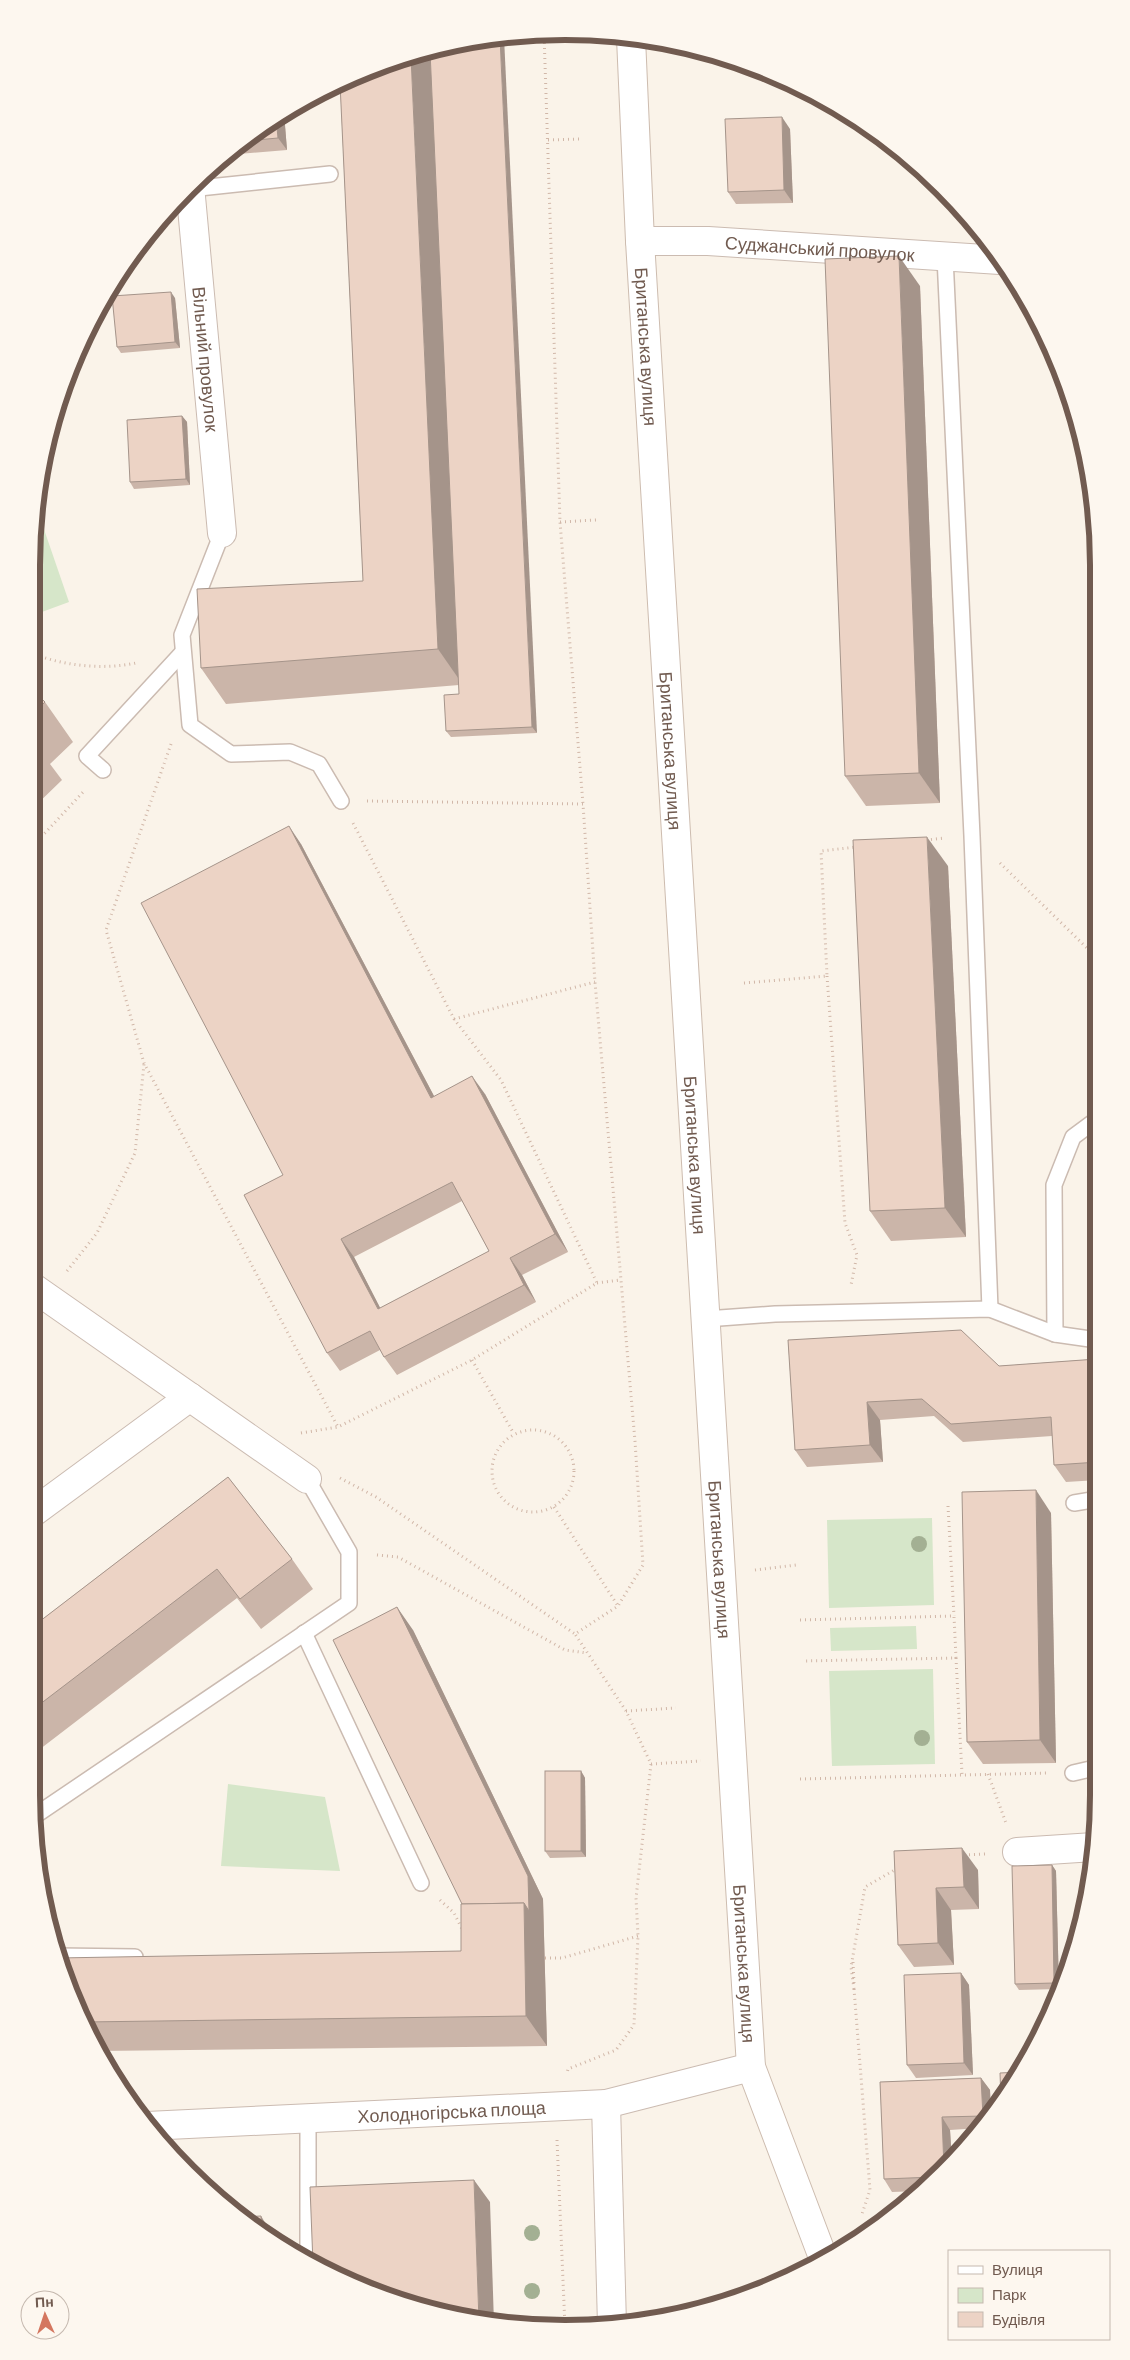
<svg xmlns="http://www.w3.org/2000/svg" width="1130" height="2360" font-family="Barlow,sans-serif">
<rect width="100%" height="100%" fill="#faf3e9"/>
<!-- green -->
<g fill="#d6e6c9">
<polygon points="37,509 69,602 31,616 31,565"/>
<polygon points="932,1518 934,1605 829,1608 827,1520"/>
<polygon points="916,1626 917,1649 831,1651 830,1628"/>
<polygon points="933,1669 935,1764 832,1766 829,1671"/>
<polygon points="228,1784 325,1797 340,1871 221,1866"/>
</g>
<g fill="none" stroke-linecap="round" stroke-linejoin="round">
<!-- lane casing -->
<g stroke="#cbbbb1" stroke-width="18">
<g id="lane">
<polyline points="190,189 330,174"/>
<polyline points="945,257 972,836 990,1309"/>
<polyline points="222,533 182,635 190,725 231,754 290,752 319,764 341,801"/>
<polyline points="103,770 87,756 182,653"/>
<polyline points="706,1319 775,1314 990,1309 1055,1334 1097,1340"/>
<polyline points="1055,1334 1054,1185 1073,1137 1096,1120"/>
<polyline points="1074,1503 1098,1499"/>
<polyline points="304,1633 421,1883"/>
<polyline points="1073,1773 1099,1767"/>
<polyline points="33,1817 349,1603 349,1552 307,1479"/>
<polyline points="57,1956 135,1957"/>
<polyline points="308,2119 308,2262"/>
</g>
</g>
<!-- street casing -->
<g stroke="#cbbbb1" stroke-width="30">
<g id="street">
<path id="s1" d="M 190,186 L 222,533"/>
<path id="s2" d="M 640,241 L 708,241 L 1000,260"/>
<polyline points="31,1286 307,1479"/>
<polyline points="31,1514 190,1397"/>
<polyline points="1017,1852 1094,1847"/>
<polyline points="606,2104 612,2325"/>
<path id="s3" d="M 147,2126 L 606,2104 L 751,2067"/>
</g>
</g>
<!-- secondary casing -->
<g stroke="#cdbcaf" stroke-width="30">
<g id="secondary">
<path id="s4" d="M 631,38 L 640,241 L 751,2067 L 824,2260"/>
</g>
</g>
<!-- path -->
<g stroke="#d1b7a8" stroke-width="3" stroke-dasharray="1 4" stroke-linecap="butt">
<polyline points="544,33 560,522 583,804"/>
<polyline points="548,140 580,139"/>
<polyline points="560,522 596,520"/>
<path d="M 31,653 C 64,666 102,670 136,663"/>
<polyline points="171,744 106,930 144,1063 338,1427"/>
<polyline points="367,801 583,804 595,982 635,1441 643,1565 618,1606 575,1634 626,1711 651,1764 636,1898 638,1936 634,2025 616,2050 568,2069 567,2073"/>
<polyline points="926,840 945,838"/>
<polyline points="31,848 85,790"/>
<polyline points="1000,863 1090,951 1096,951"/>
<polyline points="827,976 845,1223 857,1255 851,1285"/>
<polyline points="744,983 827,976 821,851 856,847"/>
<polyline points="454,1019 595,982"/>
<polyline points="67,1271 97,1233 135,1153 144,1064"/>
<polyline points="597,1283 620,1280"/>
<polyline points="472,1360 514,1434"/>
<circle cx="533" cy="1471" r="41"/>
<polyline points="301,1433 338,1427 472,1360 597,1283 501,1080 454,1019 353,823"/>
<polyline points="340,1478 376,1497 575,1634"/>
<polyline points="948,1506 954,1616"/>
<polyline points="554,1507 618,1606"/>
<polyline points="377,1555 398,1557 565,1650 587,1653"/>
<polyline points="755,1570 796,1565"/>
<polyline points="800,1620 954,1616 956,1658 803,1661"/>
<polyline points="956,1658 962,1774"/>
<polyline points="626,1711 676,1708"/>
<polyline points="651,1764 701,1761"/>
<polyline points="988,1774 1006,1823"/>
<polyline points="800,1779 1047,1773"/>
<polyline points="964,1855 985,1854"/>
<polyline points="440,1900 454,1913 463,1931"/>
<polyline points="545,1958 562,1958 638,1936"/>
<polyline points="853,1962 854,1983"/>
<polyline points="854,1989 851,1967 865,1887 898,1868"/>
<polyline points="854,1989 870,2190 862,2214"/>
<polyline points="557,2140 565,2327"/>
</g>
<!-- lane -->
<use href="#lane" stroke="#fff" stroke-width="15"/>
<!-- street -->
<use href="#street" stroke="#fff" stroke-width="28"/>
<!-- secondary -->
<use href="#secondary" stroke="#fff" stroke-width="28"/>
</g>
<!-- trees -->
<g fill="#a3b093">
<circle cx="919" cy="1544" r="8"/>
<circle cx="922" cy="1738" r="8"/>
<circle cx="532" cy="2233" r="8"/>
<circle cx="532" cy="2291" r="8"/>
</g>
<!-- wall -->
<g fill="#cbb5a9" fill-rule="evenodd">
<polygon points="340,83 537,733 451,737 446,731 459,694 459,685 226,704 201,668 363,581"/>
<polygon points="284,113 287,150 227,155 269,121"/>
<polygon points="790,129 793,203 736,204 728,192"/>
<polygon points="920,286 940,803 866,806 845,776"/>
<polygon points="175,298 180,348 121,353 117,347"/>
<polygon points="182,416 187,422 190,485 134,489 130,482"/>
<polygon points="31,688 45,702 73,742 50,764 62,780 31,810"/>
<path d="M 301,844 L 434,1096 L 485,1094 L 568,1252 L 522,1275 L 536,1302 L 397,1375 L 384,1357 L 380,1350 L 340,1371 L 327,1353 L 283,1175 ZM 462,1201 L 489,1251 L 380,1308 L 354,1257 Z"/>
<polygon points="948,866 966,1237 891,1241 870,1211"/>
<polygon points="788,1340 999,1366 1097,1359 1098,1480 1066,1482 1054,1465 1052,1436 963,1442 934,1416 880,1420 883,1462 807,1467 795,1450"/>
<polygon points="228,1477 292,1559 313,1589 261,1629 237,1598 31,1756 31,1628"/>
<polygon points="1051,1513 1056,1763 983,1764 967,1742"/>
<polygon points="1098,1602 1098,1723 1091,1712"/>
<polygon points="413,1630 543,1899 547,2046 98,2051 60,1967 461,1951 462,1904"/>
<polygon points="581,1771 585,1778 586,1857 550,1858 545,1851"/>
<polygon points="894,1851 978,1870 979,1909 951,1910 954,1965 914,1967 898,1945"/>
<polygon points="1052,1865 1056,1871 1059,1989 1019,1990 1015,1984"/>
<polygon points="961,1973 969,1985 973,2075 916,2078 907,2065"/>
<polygon points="981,2078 990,2090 991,2115 980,2128 950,2130 952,2161 920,2191 892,2192 884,2179 880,2082"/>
<polygon points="490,2202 361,2288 313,2264"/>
</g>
<!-- shaded-wall -->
<g fill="#a5948a">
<polygon points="504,37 537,733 532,727 500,38"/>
<polygon points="434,50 463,685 438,649 411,57"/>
<polygon points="284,113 287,150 278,138 276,117"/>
<polygon points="782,117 790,129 793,203 784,190"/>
<polygon points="899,256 920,286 940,803 919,773"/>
<polygon points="171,292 175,298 180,348 175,342"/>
<polygon points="182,416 187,422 190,485 186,479"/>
<polygon points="289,826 301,844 444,1115 431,1098"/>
<polygon points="927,837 948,866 966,1237 945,1208"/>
<polygon points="472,1076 485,1094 568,1252 555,1234"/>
<polygon points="341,1239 354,1257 390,1327 378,1309"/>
<polygon points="510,1258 522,1275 536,1302 524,1285"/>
<polygon points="867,1402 880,1420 883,1462 870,1445"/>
<polygon points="1036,1490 1051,1513 1056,1763 1040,1740"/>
<polygon points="397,1607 413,1630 543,1899 547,2046 526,2016 524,1903"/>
<polygon points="581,1771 585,1778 586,1857 581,1851"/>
<polygon points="962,1848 978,1870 979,1909 964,1887"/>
<polygon points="1052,1865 1056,1871 1059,1989 1054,1983"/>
<polygon points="936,1888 951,1910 954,1965 938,1943"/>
<polygon points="961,1973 969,1985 973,2075 964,2063"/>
<polygon points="981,2078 990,2090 991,2115 986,2121 983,2116"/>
<polygon points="942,2117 950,2130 952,2161 944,2168"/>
<polygon points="474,2180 490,2202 494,2323 479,2321"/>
<polygon points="261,2216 269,2229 269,2237 261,2231"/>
</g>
<!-- building -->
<g fill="#ecd3c5" stroke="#a5948a" fill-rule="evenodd">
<polygon points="500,38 532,727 446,731 444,695 459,694 430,51 461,41"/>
<polygon points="411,57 438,649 201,668 197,589 363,581 340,83 361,72"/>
<polygon points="276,117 278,138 245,141 269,121"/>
<polygon points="782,117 784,190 728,192 725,119"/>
<polygon points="899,256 919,773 845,776 825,259"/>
<polygon points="171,292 175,342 117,347 112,296"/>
<polygon points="182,416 186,479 130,482 127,420"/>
<polygon points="31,688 45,702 31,716"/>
<polygon points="31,738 34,741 31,744"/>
<path d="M 289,826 L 431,1098 L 472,1076 L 555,1234 L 510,1258 L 524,1285 L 384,1357 L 370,1331 L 327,1353 L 244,1195 L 283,1175 L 141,903 ZM 452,1182 L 489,1251 L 378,1309 L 341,1239 Z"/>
<polygon points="927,837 945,1208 870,1211 853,840"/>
<polygon points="961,1330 999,1366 1097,1359 1098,1462 1054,1465 1051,1417 951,1424 922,1399 867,1402 870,1445 795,1450 788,1340"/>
<polygon points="228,1477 292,1559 240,1599 217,1569 31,1711 31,1628"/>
<polygon points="1036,1490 1040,1740 967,1742 962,1492"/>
<polygon points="1088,1602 1098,1602 1098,1712 1091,1712"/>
<polygon points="397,1607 528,1876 529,1911 524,1903 462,1904 333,1640"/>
<rect x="545" y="1771" width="36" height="80"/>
<polygon points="962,1848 964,1887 936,1888 938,1943 898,1945 894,1851"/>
<polygon points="1052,1865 1054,1983 1015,1984 1012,1866"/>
<polygon points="524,1903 526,2016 84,2022 60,1967 57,1958 461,1951 461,1904"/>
<polygon points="961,1973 964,2063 907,2065 904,1975"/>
<polygon points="1019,2072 1009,2091 1001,2101 1000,2073"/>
<polygon points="981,2078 983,2116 942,2117 944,2168 934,2177 884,2179 880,2082"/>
<polygon points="474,2180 479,2321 461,2318 361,2288 347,2281 346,2272 329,2273 313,2264 310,2187"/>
<polygon points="261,2216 261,2231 242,2217"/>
</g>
<g text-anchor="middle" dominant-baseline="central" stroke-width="4.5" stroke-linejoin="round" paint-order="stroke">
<!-- street labels -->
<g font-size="18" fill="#715b50" stroke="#fdf7ef">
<text stroke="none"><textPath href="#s2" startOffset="180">Суджанський провулок</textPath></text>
<text stroke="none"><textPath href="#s4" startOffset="309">Британська вулиця</textPath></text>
<text stroke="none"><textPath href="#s1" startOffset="174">Вільний провулок</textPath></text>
<text stroke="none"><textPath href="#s4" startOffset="714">Британська вулиця</textPath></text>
<text stroke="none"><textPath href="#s4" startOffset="1119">Британська вулиця</textPath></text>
<text stroke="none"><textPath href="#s4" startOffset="1524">Британська вулиця</textPath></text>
<text stroke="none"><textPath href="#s4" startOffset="1929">Британська вулиця</textPath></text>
<text stroke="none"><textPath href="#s3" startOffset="305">Холодногірська площа</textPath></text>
</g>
</g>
<!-- crop -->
<path d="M0 0H1130V2360H0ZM565 40H565A525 525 0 0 1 1090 565V1795A525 525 0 0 1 565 2320H565A525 525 0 0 1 40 1795V565A525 525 0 0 1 565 40Z" fill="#fdf7ef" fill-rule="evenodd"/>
<path fill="none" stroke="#715b50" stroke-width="6" d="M565 40H565A525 525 0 0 1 1090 565V1795A525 525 0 0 1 565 2320H565A525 525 0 0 1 40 1795V565A525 525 0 0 1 565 40Z"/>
<!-- legend -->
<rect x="948" y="2250" width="162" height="90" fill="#fdf7ef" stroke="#c5b9af"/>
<rect x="958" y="2266" width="25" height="8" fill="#ffffff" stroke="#c5b9af"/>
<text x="992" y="2275" font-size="15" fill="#715b50">Вулиця</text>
<rect x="958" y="2288" width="25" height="15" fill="#d6e6c9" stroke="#c5b9af"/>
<text x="992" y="2300" font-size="15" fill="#715b50">Парк</text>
<rect x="958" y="2312" width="25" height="15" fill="#ecd3c5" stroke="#c5b9af"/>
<text x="992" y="2325" font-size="15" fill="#715b50">Будівля</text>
<!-- north arrow -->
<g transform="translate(45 2315) rotate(357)"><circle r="24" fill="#fdf7ef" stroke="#c5b9af"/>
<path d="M0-4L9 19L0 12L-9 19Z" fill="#d4765f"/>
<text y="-8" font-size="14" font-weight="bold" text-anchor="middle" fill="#715b50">Пн</text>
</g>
</svg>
